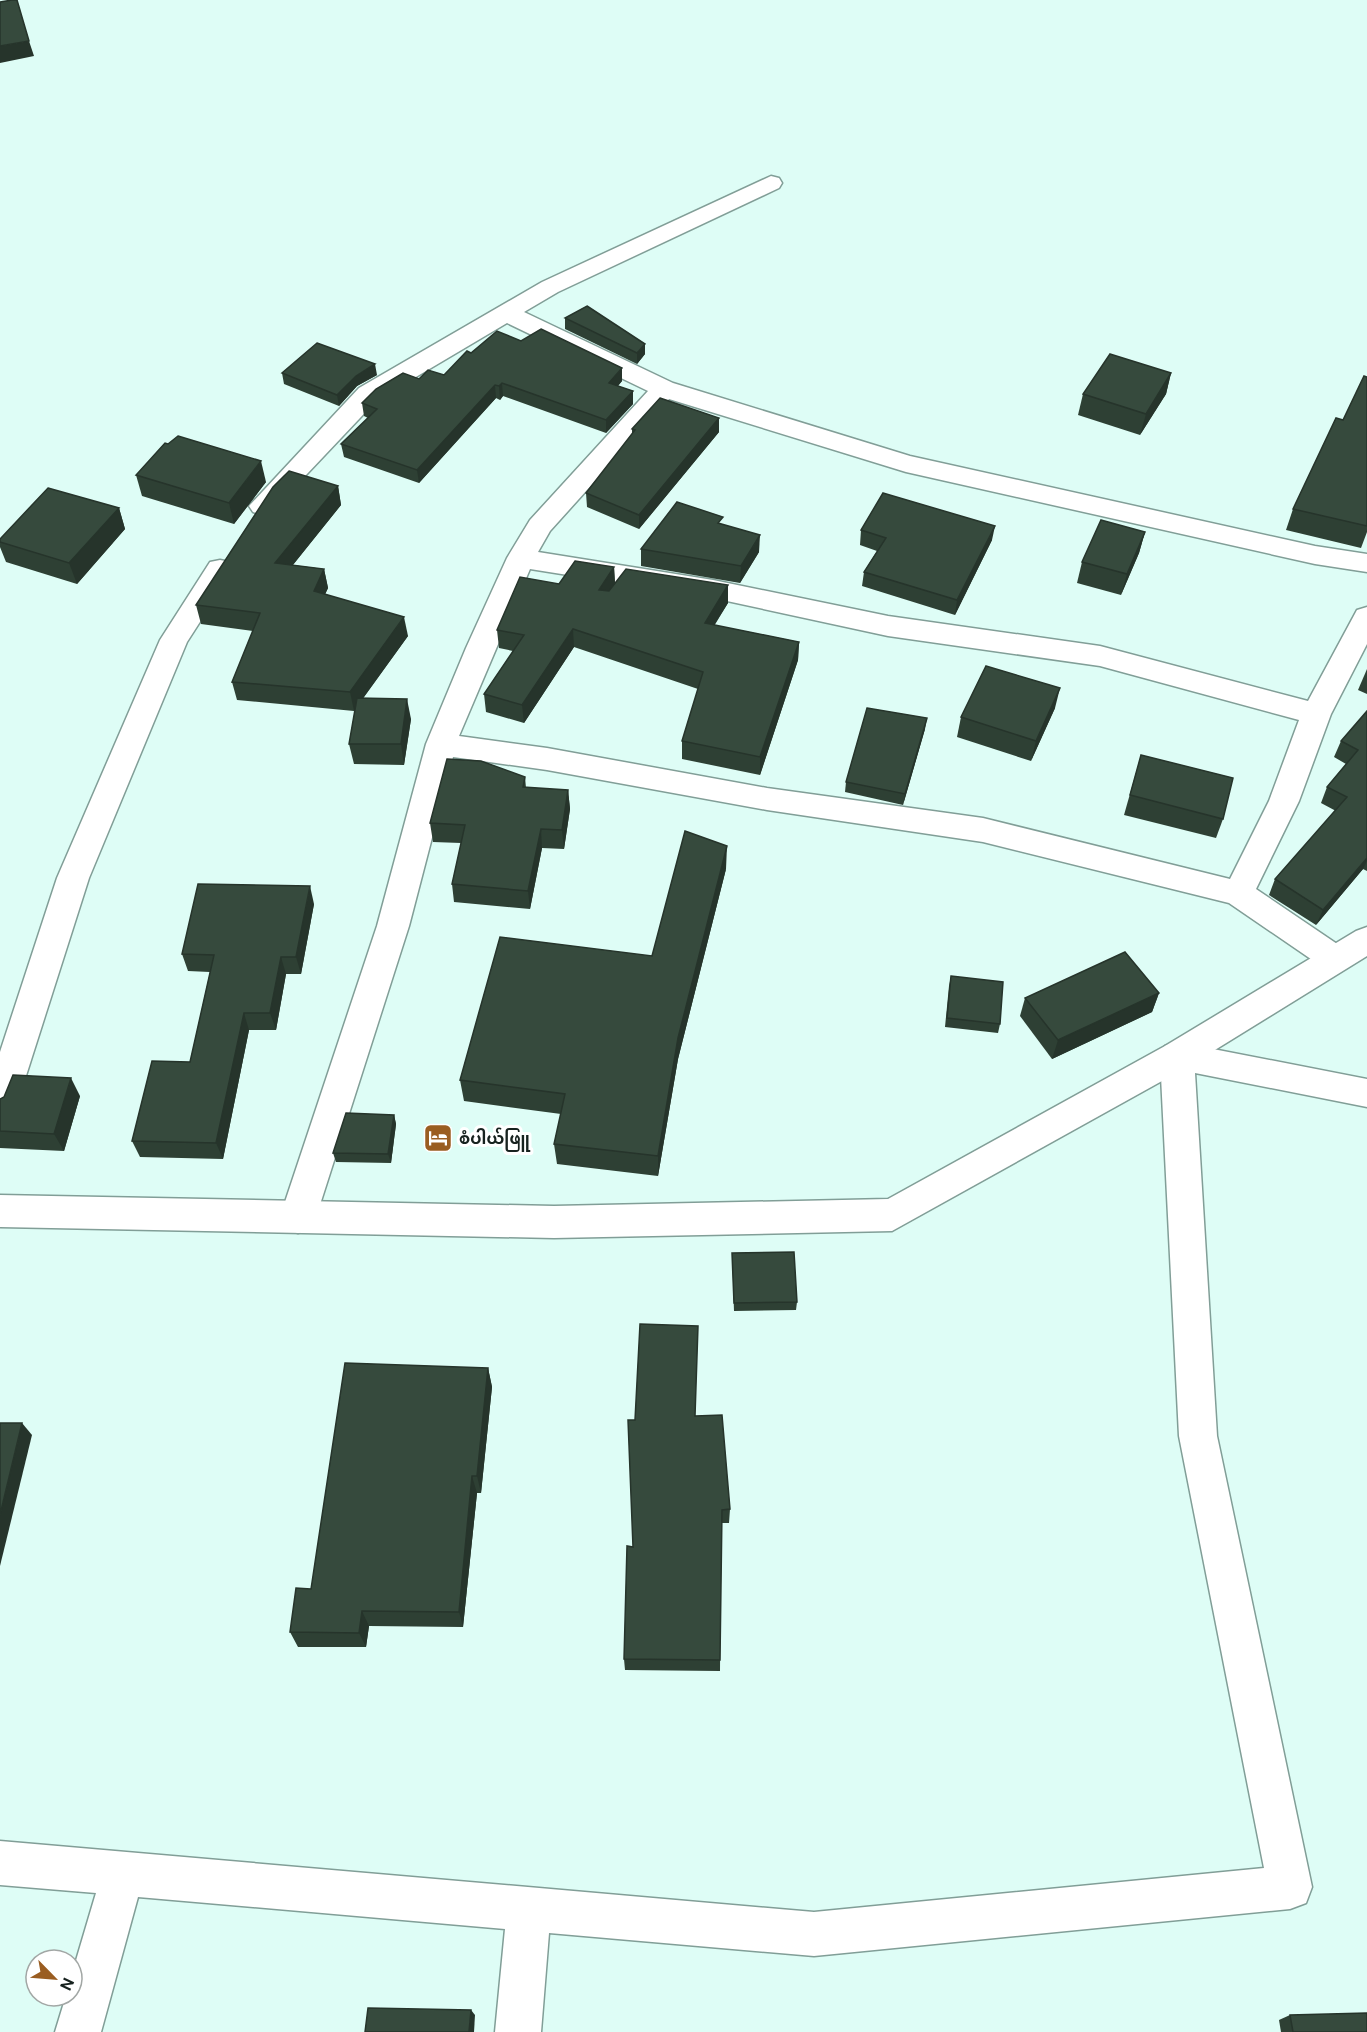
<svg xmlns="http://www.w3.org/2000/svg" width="1367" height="2032" font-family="'DM Sans','Noto Sans Myanmar',sans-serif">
<rect width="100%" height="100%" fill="#defdf6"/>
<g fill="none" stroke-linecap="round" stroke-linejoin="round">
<!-- minor casing -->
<g stroke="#819e97" stroke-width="3">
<g id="minor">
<path d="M 771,176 L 779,178 L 782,183 L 779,188 L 558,292 L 524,312 L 673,383 L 910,456 L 1315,546 L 1367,554 L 1367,572 L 1315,564 L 906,472 L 669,399 L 550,531 L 538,552 L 713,580 L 888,616 L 1100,646 L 1308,701 L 1357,610 L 1367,607 L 1367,644 L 1331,714 L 1299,801 L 1256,889 L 1346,950 L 1351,959 L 1346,968 L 1335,972 L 1324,968 L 1229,903 L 983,842 L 767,810 L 547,770 L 453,757 L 409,926 L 316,1217 L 311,1228 L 298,1233 L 285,1228 L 280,1217 L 377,926 L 426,744 L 466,648 L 507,558 L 530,520 L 648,391 L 507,323 L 377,400 L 271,512 L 262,515 L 253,512 L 249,506 L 359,388 L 542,282 ZM 530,569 L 713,598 L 888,636 L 1100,666 L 1299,720 L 1269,801 L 1230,879 L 983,818 L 767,788 L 547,748 L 459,736 Z"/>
<polygon points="220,560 230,562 234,569 187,642 89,878 17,1104 12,1114 0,1118 0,1052 57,878 160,640 210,562"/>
<polygon points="1177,1042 1367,1079 1367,1107 1195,1073 1217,1436 1312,1887 1306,1903 1290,1909 814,1956 549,1933 541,2032 495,2032 505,1929 138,1897 101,2032 55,2032 66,1996 72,1996 72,1974 96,1893 0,1885 0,1841 814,1912 1264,1868 1179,1436 1160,1056 1165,1046"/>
</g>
</g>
<!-- tertiary casing -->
<g stroke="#819e97" stroke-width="3">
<polygon id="tertiary" points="1367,927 1367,956 1189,1066 892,1231 554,1238 0,1227 0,1195 554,1206 888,1199 1165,1046 1356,931"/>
</g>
<!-- minor -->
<use href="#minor" fill="#fff" fill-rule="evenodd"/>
<!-- tertiary -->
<use href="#tertiary" fill="#fff" fill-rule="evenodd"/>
</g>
<!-- wall -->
<g fill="#2e4034">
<polygon points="565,318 645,354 637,364 565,329"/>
<polygon points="521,341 622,381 618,386 633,391 633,404 606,433 503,396 500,400 496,398 419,483 344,457 341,444 368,418 364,416 362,403 419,379 444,375 471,353"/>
<polygon points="282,373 377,375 357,386 339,406 284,384"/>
<polygon points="1171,373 1166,394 1140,435 1078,415 1083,394"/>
<polygon points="1367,377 1367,532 1361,548 1286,530 1293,509"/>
<polygon points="632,429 719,432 639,529 587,507 586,493 632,434"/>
<polygon points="136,475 266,482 234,524 142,496"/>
<polygon points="338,486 341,505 293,565 324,569 328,588 325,594 408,636 363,698 411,719 404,765 354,764 349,744 355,709 354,711 237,700 232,682 253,631 201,624 196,605"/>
<polygon points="119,508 125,529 77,584 6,562 0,547 0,539"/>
<polygon points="722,524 759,552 740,583 641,566 641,549"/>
<polygon points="861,530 992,540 955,615 862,586 864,572 877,551 860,545"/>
<polygon points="1145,532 1139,553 1121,595 1077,583 1082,562"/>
<polygon points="614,567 615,583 728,585 728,603 714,625 799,642 798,660 760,775 682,759 682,741 698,689 574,647 524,723 486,712 484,694 513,651 499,648 497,630 559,584"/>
<polygon points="1367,669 1367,694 1358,690"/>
<polygon points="1055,708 1031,761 957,737 961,717"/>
<polygon points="1367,711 1367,871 1363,869 1316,925 1269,895 1275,879 1336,811 1321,803 1327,787 1346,764 1334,757 1341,741"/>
<polygon points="925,729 903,805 845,792 846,782"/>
<polygon points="1141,755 1223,819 1216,838 1124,815"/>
<polygon points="525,777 526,788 568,790 570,809 564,849 542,848 530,909 454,902 452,884 461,843 433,842 430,823"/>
<polygon points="726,869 678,1059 658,1176 557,1164 554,1144 561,1114 464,1101 460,1080 652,956"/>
<polygon points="314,904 301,974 286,974 276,1030 249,1030 223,1159 140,1157 132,1141 190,1062 210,972 188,971 182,954"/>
<polygon points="951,976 1000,1024 998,1033 945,1027 949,986"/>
<polygon points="1159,993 1152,1012 1052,1059 1020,1016 1025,998"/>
<polygon points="80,1096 64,1151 0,1148 0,1099"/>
<polygon points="394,1115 396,1124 391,1163 336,1162 333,1153"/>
<polygon points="732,1253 797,1302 796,1310 734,1311"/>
<polygon points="488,1368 492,1387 481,1493 477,1493 463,1627 369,1626 366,1647 298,1647 290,1632 311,1589"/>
<polygon points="695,1416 730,1509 729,1523 721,1523 720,1671 625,1670 624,1659 633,1547"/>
<polygon points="1290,2015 1367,2032 1281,2032 1279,2020"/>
</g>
<!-- shaded-wall -->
<g fill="#26342b">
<polygon points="29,41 34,56 0,63 0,46"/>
<polygon points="645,344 645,354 637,364 637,353"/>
<polygon points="375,364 377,375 357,386 339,406 337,395 356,376"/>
<polygon points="622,368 622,381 609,396 609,383"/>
<polygon points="1171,373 1166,394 1140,435 1146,414"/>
<polygon points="502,383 503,396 500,400 499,386"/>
<polygon points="495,385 496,398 419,483 417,470"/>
<polygon points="633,391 633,404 606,433 606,420"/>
<polygon points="719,418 719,432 639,529 639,515"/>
<polygon points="261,461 266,482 234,524 229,503"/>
<polygon points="338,486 341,505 279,582 275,563"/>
<polygon points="119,508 125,529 77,584 69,563"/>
<polygon points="995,526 992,540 955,615 957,600"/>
<polygon points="1145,532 1139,553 1121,595 1127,574"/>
<polygon points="760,535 759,552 740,583 741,566"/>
<polygon points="614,567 615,585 600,608 599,590"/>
<polygon points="324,569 328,588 318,610 314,591"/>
<polygon points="728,585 728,603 705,641 705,623"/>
<polygon points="404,617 408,636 354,711 350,692"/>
<polygon points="573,629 574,647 524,723 522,705"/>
<polygon points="799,642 798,660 760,775 760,757"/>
<polygon points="1060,688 1055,708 1031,761 1036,741"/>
<polygon points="407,699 411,719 404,765 401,744"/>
<polygon points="927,718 925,729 903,805 905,794"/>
<polygon points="568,790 570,809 564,849 562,830"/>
<polygon points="541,829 542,848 530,909 528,891"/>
<polygon points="727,846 726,869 678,1059 658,1176 658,1156 678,1038"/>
<polygon points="1367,858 1367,861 1363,869 1316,925 1323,910"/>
<polygon points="310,886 314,904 301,974 296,957"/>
<polygon points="281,957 286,974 276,1030 270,1013"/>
<polygon points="1159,993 1152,1012 1052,1059 1058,1040"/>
<polygon points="244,1013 249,1030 223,1159 216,1143"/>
<polygon points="71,1078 80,1096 64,1151 54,1134"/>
<polygon points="394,1115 396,1124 391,1163 388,1154"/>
<polygon points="488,1368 492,1387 481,1493 477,1476"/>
<polygon points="22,1423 32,1435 0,1566 0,1515"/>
<polygon points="472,1476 477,1493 463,1627 459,1612"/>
<polygon points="362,1611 369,1626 366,1647 359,1633"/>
<polygon points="471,2010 475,2015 474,2032 469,2032"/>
</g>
<!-- building -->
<g fill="#364a3d" stroke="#26342b" stroke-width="1.5">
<polygon points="12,0 17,0 29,41 0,46 0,2"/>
<polygon points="587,306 645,344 637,353 565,318"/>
<polygon points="541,329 622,368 609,383 633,391 606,420 502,383 499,386 495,385 417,470 341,444 377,409 362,403 376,389 403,373 419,379 428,370 444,375 467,351 471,353 497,331 521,341"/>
<polygon points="317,343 375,364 356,376 337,395 282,373"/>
<polygon points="1110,354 1171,373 1146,414 1083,394"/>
<polygon points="1364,376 1367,377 1367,526 1293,509 1336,418 1343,420"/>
<polygon points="660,398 719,418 639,515 586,493 635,430 632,429"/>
<polygon points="178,436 261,461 229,503 136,475 165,443 168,444"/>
<polygon points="289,471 338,486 275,563 324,569 314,591 404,617 350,692 232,682 260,613 196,605 273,487"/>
<polygon points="48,488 119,508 69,563 0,542 0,539"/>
<polygon points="883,493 995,526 957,600 864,572 886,538 861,530"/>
<polygon points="677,502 723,517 718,523 760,535 741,566 641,549"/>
<polygon points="1101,520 1145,532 1127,574 1082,562"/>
<polygon points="575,561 614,567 599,590 609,591 626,569 728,585 705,623 799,642 760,757 682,741 703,672 573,629 522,705 484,694 524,635 497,630 520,577 559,584"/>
<polygon points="986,666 1060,688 1036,741 961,717"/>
<polygon points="357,698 407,699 401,744 349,744"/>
<polygon points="867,708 927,718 905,794 846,782"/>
<polygon points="1367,711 1367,858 1323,910 1275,879 1347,797 1327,787 1358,750 1341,741"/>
<polygon points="1141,755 1233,778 1223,819 1130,795"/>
<polygon points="447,759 481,761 525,777 523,787 568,790 562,830 541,829 528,891 452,884 465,825 430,823"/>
<polygon points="685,831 727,846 678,1038 658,1156 554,1144 565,1094 460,1080 500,937 652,956"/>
<polygon points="198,884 310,886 296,957 281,957 270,1013 244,1013 216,1143 132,1141 152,1061 190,1062 214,955 182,954"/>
<polygon points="1125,952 1159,993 1058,1040 1025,998"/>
<polygon points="951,976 1003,982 1000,1024 947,1018"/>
<polygon points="13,1075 71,1078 54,1134 0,1131 0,1099 4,1097"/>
<polygon points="346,1113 394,1115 388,1154 333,1153"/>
<polygon points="794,1252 797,1302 734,1303 732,1253"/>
<polygon points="640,1324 698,1326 695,1416 722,1415 730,1509 722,1510 720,1660 624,1659 627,1546 633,1547 628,1420 635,1420"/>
<polygon points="345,1363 488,1368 477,1476 472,1476 459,1612 362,1611 359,1633 290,1632 296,1588 311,1589"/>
<polygon points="0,1423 22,1423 0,1515"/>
<polygon points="368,2008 471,2010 469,2032 365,2032"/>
<polygon points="1367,2013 1367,2032 1293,2032 1290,2015"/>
</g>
<!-- icons -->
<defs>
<g id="hotel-square" transform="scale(1.5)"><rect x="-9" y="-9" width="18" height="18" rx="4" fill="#9a5d21" stroke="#fff"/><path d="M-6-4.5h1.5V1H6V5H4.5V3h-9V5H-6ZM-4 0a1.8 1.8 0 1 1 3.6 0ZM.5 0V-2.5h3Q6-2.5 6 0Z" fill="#fff"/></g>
</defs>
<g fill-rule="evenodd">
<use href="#hotel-square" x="438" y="1138"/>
</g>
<g text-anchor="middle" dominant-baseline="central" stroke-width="6" stroke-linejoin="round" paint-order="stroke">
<!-- poi labels -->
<g font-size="16" font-weight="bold" fill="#17221f" stroke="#fff" text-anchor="start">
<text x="459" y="1138">စံပါယ်ဖြူ</text>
</g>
</g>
<!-- north arrow -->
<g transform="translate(54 1978) rotate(115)"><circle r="28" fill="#ffffff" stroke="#a2a7a5" stroke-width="1.5"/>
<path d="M0-4.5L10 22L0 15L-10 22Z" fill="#9a5d21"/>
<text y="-9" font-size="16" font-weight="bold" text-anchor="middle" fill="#17221f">N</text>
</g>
</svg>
